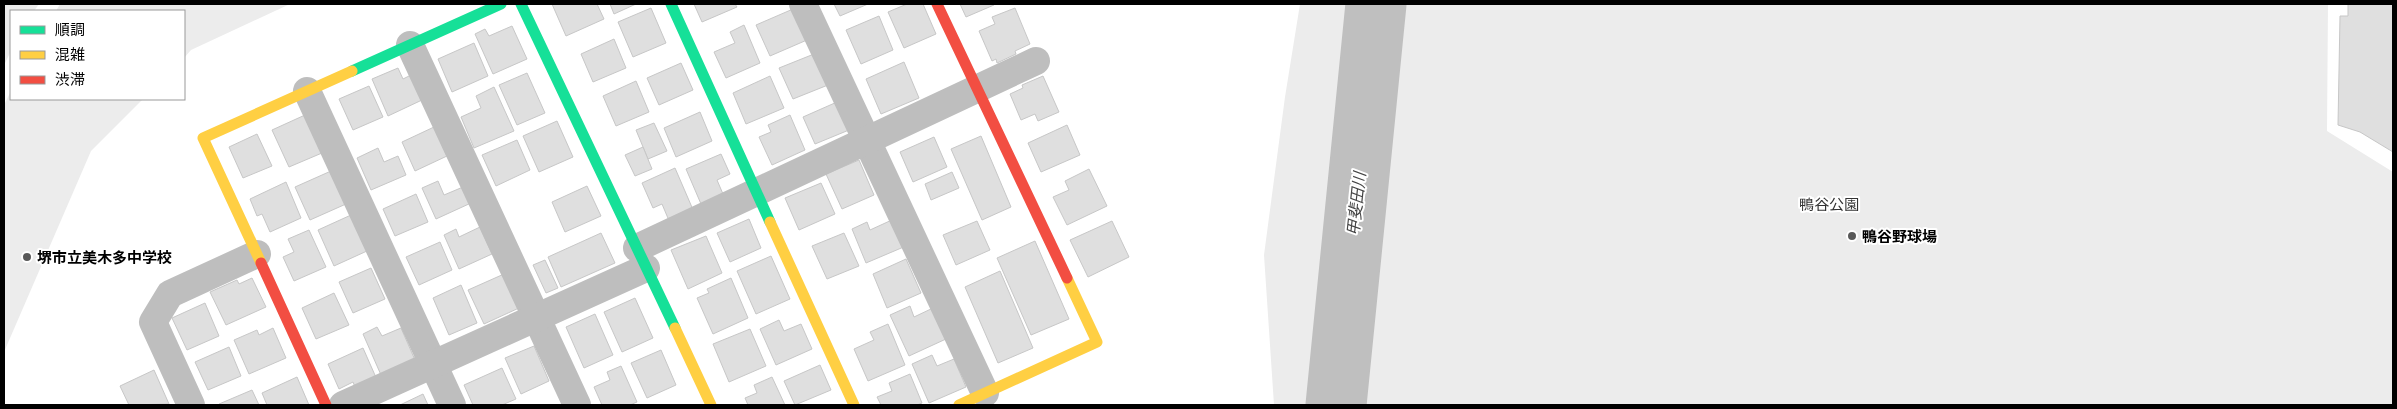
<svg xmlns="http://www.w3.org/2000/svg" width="2397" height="409" font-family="'Titillium Web','Noto Sans JP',sans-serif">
<rect width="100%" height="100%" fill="#fff"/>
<!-- green -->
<g fill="#ececec">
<polygon points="4,4 39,4 34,11 11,11 11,51 4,65"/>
<polygon points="60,4 290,4 191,50 184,58 184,11 56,11"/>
<polygon points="1300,4 2328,4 2327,131 2393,172 2393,405 1274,405 1264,255 1285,97"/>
<polygon points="11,91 11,99 143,99 91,151 4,352 4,105"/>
</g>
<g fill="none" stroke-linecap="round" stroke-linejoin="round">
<!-- river -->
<polyline stroke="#bfbfbf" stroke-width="61" points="1336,405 1376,4"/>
</g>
<!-- building -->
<g fill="#dfdfdf" stroke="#c7c7c7">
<polygon points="552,4 597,4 604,19 566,36"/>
<polygon points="610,4 636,4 614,14"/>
<polygon points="694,4 735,4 737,7 702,22"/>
<polygon points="834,4 868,4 840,16"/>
<polygon points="907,4 923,4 936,34 904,48 888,12"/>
<polygon points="960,4 994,4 994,5 966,17"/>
<polygon points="2348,4 2393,4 2393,152 2360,132 2338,125 2340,16 2348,16"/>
<polygon points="651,8 666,43 633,57 618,22"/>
<polygon points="1015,8 1030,44 1015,51 1016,54 997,63 996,59 992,61 979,31 995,24 992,17"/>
<polygon points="793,9 807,40 770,56 756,25"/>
<polygon points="879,16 893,50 861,64 846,30"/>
<polygon points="744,25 760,63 726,78 714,52 735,43 730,32"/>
<polygon points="512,26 527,59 493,74 475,34 485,29 489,36"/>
<polygon points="614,39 626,68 593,82 581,54"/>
<polygon points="474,43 488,76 452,92 438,59"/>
<polygon points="814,54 828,85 793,99 779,68"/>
<polygon points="904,62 919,98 881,114 866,79"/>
<polygon points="681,63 693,90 659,105 647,78"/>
<polygon points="398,68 403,79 411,75 422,100 388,116 372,79"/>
<polygon points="527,73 545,113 517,125 499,85"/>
<polygon points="770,76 784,108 746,124 733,93"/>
<polygon points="1043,76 1059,112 1038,121 1035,114 1021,120 1010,94 1023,88 1022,85"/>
<polygon points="636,81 649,112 616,126 603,96"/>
<polygon points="369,86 383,117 353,130 339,99"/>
<polygon points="494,87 514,131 474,148 461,117 481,108 476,96"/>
<polygon points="837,102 849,130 815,144 803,117"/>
<polygon points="700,112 712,141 676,157 664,128"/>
<polygon points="305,115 322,153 289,167 272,130"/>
<polygon points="790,115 805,150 772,165 759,137 771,132 768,125"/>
<polygon points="557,121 573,157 539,172 523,136"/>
<polygon points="654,123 667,151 648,159 636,130"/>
<polygon points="1067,125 1080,155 1041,172 1028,143"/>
<polygon points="434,127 447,156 415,171 402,142"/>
<polygon points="257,134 272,166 243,178 229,147"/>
<polygon points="981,136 1011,207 982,220 951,149"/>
<polygon points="934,137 947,167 913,182 900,152"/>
<polygon points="517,140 530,170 496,186 482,155"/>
<polygon points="643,147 652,169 635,176 625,155"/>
<polygon points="378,148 384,162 398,156 406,175 371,190 357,158"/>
<polygon points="721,154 730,174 717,180 723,194 701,204 686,169"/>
<polygon points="859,160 874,195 842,209 826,174"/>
<polygon points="675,168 694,212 670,223 662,204 653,208 642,183"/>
<polygon points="1089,169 1107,206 1067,225 1053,197 1069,190 1065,181"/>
<polygon points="331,171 346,204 310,220 295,187"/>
<polygon points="952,172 959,188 931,200 925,184"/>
<polygon points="438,181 444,195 463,187 471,203 436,219 422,188"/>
<polygon points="286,182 301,218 270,232 262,214 257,216 250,199"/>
<polygon points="821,183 835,214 799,230 785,198"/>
<polygon points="587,186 601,216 565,232 552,202"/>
<polygon points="416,194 428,222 395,236 383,209"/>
<polygon points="351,215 367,251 334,266 318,230"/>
<polygon points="749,219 761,248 730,262 717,233"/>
<polygon points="894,219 906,246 866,263 852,229 867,222 870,230"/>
<polygon points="977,221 990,250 956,265 943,235"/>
<polygon points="1112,221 1129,257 1088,277 1070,240"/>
<polygon points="480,227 492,254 459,269 444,235 456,229 459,237"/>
<polygon points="309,230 326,267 294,281 283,257 294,252 288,239"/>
<polygon points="601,233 615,263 561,287 548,257"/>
<polygon points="844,233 859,266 827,279 812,246"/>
<polygon points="706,236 722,273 688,289 671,250"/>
<polygon points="1035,241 1069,319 1031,335 997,258"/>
<polygon points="440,242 452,270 419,285 406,257"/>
<polygon points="771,256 790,299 756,314 737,271"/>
<polygon points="906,259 921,293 887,308 873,274"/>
<polygon points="545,260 558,288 546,293 533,265"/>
<polygon points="371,268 385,299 353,313 339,282"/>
<polygon points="1000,271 1033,348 998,363 965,287"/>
<polygon points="504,274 519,308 484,324 468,290"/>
<polygon points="252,278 266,307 226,325 210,292 237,280 239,284"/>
<polygon points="731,278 748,318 713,334 697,298 709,293 707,289"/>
<polygon points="461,285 477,323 449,335 433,298"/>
<polygon points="334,293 349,325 316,339 302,308"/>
<polygon points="635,298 653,338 622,352 604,312"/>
<polygon points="205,303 219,336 187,350 172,318"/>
<polygon points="910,306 914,317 933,308 946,339 909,356 890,315"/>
<polygon points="595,314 613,355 584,368 566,327"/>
<polygon points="779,320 784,331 801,324 812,349 776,365 760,329"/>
<polygon points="888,324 905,365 868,381 854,349 874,340 870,332"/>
<polygon points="377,327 382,336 401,328 415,360 381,375 363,334"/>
<polygon points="273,328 286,358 249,374 234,340 257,330 259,335"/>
<polygon points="750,329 766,366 729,382 713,344"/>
<polygon points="534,346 549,381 521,394 505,358"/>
<polygon points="229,347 241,376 208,390 195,362"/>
<polygon points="363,348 378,382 357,392 353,382 339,389 328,364"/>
<polygon points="661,350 676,385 647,398 631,363"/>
<polygon points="932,355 937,366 954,359 966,387 929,403 912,364"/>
<polygon points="820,365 831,390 795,405 784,381"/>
<polygon points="621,366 637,402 630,405 602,405 594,387 610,380 607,372"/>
<polygon points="502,368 516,399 502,405 473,405 464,385"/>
<polygon points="154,370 169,404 129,405 120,386"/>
<polygon points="910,374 922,403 917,405 881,405 877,397 892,391 889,383"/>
<polygon points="297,377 309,405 267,405 262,393"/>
<polygon points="772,377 785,405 748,405 745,398 757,393 754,385"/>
<polygon points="252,390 259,405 220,405 219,404"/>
<polygon points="423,394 428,405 400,405"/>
</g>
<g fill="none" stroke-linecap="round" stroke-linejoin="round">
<!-- street -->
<g stroke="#bebebe" stroke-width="28">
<polyline points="803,4 985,393"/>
<polyline points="410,45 577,405"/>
<polyline points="307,91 452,405"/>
<polyline points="637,248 1036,61"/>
<polyline points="191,405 153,322 170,294 257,254"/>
<polyline points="343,405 646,268"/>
</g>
<!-- fast -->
<g stroke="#16e098" stroke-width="11">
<polyline points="521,4 675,328"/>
<polyline points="671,4 770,222"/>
<polyline points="352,71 501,4"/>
</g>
<!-- slow -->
<g stroke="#ffcf43" stroke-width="11">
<polyline points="770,222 854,405"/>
<polyline points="261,263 203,138 352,71"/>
<polyline points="675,328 711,405"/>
<polyline points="959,405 1097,342 1067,278"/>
</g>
<!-- jam -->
<g stroke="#f24e42" stroke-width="11">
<polyline points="937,4 1067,278"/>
<polyline points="261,263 326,405"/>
</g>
</g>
<!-- markers -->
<g fill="#595959" stroke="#fff" stroke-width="2">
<circle cx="1852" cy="236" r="5"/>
<circle cx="27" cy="257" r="5"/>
</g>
<g text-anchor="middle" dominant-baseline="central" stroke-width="4" stroke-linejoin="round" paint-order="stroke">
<!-- park labels -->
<g font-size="15" fill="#333" stroke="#fff">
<text x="1829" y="204">鴨谷公園</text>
</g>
<!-- poi labels -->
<g font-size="15" font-weight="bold" fill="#000" stroke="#fff" text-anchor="start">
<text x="1862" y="236">鴨谷野球場</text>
<text x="37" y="257">堺市立美木多中学校</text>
</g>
<!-- water labels -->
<g font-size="16" font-style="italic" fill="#444" stroke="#fff">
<text transform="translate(1356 204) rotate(-84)">甲斐田川</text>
</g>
</g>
<!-- border -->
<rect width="2397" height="409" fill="none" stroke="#000000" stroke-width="10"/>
<!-- legend -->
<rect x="10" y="10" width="175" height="90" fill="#ffffff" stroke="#999999"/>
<rect x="20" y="26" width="25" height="8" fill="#16e098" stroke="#999999"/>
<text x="55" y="35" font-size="15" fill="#000000">順調</text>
<rect x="20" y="51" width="25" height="8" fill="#ffcf43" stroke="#999999"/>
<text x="55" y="60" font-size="15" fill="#000000">混雑</text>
<rect x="20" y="76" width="25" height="8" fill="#f24e42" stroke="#999999"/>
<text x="55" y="85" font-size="15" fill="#000000">渋滞</text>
</svg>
